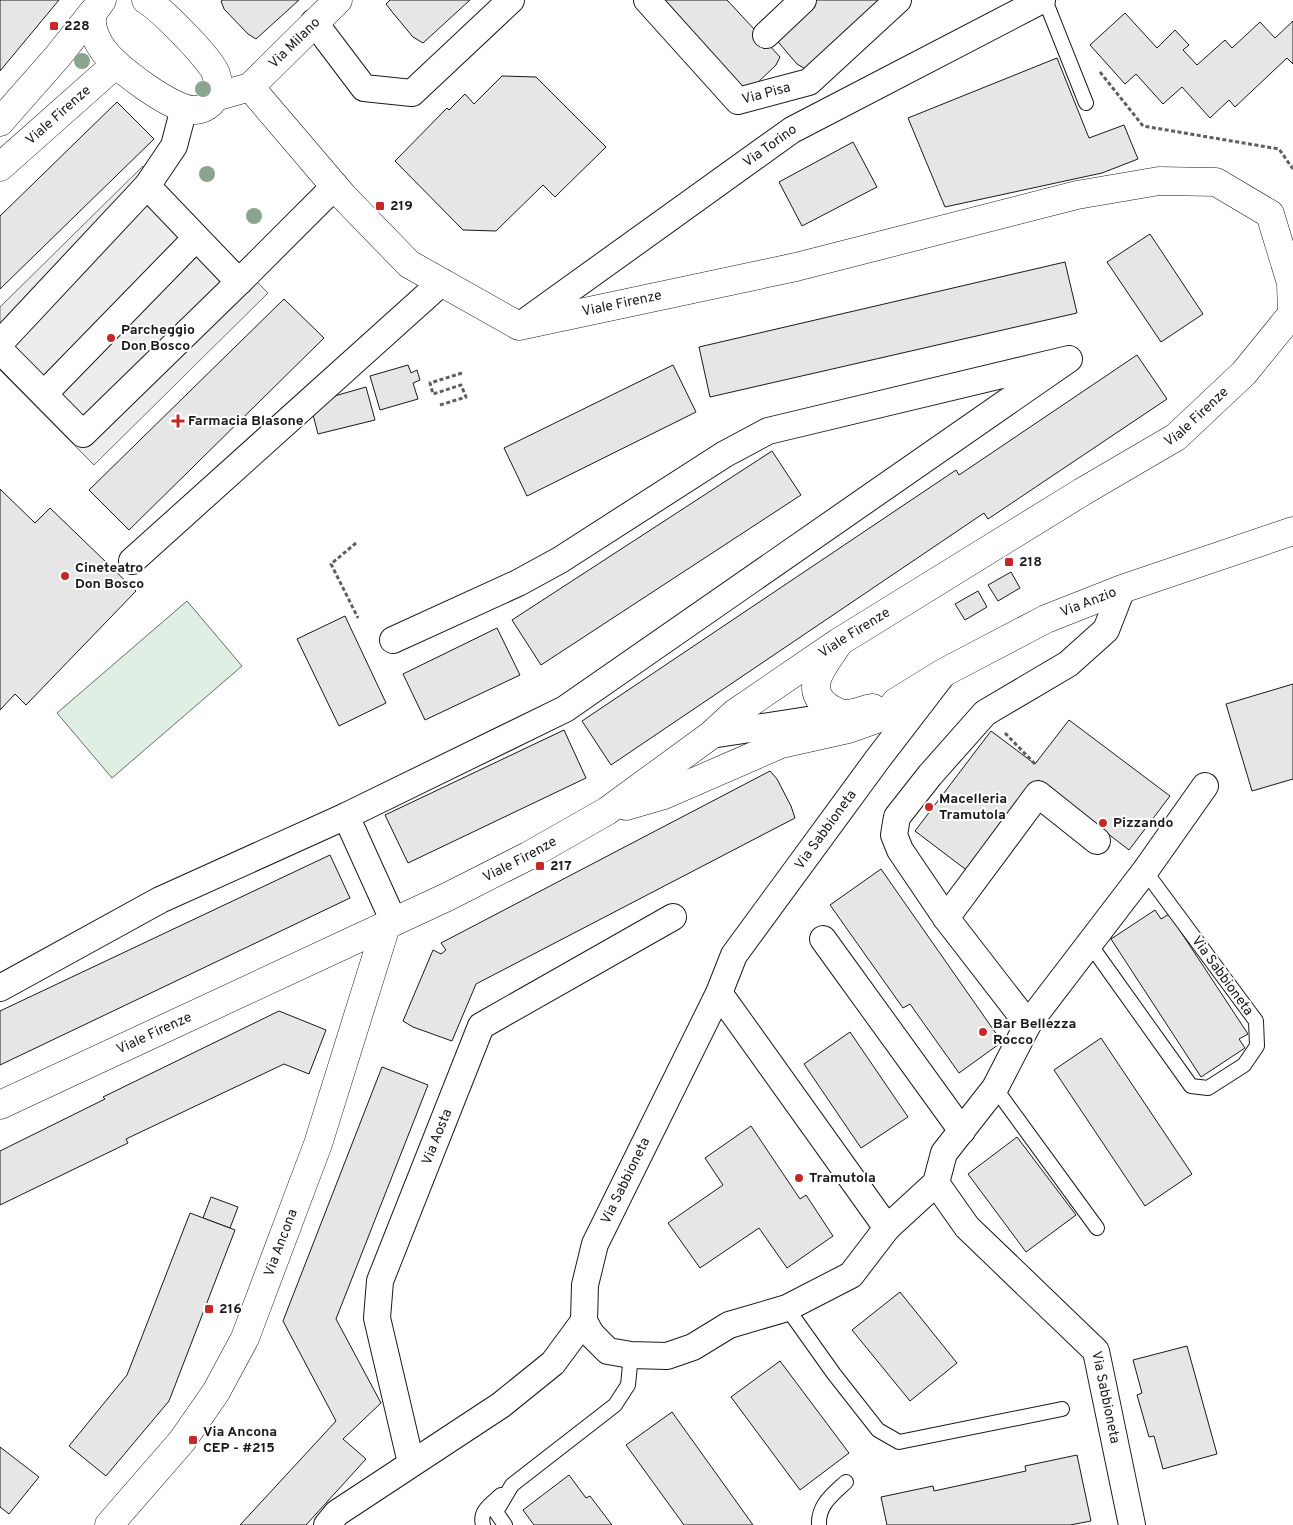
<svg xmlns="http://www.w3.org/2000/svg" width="1293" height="1525" font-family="Overpass,sans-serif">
<rect width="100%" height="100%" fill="#fff"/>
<!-- green -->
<polygon fill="#e0efe3" stroke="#6a6a6a" points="187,601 242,666 112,778 57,713"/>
<!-- parking -->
<polygon fill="#ededed" stroke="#6a6a6a" points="143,166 268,293 94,465 0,370 0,307"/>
<!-- building -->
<g fill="#e6e6e6" stroke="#1a1a1a">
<polygon points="0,0 59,0 0,71"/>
<polygon points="223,0 299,0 256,39 248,34 224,9 221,1"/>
<polygon points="390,0 470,0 423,43 413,37 393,13 386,4"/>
<polygon points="656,0 727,0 780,57 776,65 752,88 743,93"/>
<polygon points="809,0 886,0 809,71 797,64 779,43 773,33"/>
<polygon points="1125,13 1157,48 1175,30 1189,45 1183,50 1197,65 1225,40 1232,48 1260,22 1275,38 1293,21 1293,64 1287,58 1235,107 1229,100 1210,118 1182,87 1163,104 1136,74 1125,84 1090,45"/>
<polygon points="1057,58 1089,138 1124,125 1138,159 1102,173 945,207 908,118"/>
<polygon points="502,76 536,77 606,147 555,197 543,185 496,231 463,230 395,161 447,108 449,110 465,94 474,104"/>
<polygon points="117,102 154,139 0,289 0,216"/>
<polygon points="853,142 877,187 802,226 779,182"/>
<polygon points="1150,234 1203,314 1161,342 1107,262"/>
<polygon points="1065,262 1077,313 710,397 699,347"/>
<polygon points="284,299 324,338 129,530 89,490"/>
<polygon points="1137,355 1167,399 988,519 984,513 611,765 582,721 956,470 959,475"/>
<polygon points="408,365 411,373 417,370 420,380 413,383 418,399 380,410 370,376"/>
<polygon points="673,365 696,412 527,496 504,448"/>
<polygon points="366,387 375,420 318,434 310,403"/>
<polygon points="772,451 801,495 541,665 512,620"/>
<polygon points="0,489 35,523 50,508 136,591 26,705 15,694 0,710"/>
<polygon points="1011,572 1020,588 998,601 988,585"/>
<polygon points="978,591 987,607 965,620 955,604"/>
<polygon points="345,616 386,703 339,726 297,639"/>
<polygon points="497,628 520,675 425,720 403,674"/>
<polygon points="1293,684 1293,779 1252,791 1226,704"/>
<polygon points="1069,720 1170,796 1129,850 1038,780 969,872 915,831 991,731 1035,764"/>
<polygon points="564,730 586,778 408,863 385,815"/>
<polygon points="770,771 777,779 791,806 795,818 476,984 452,1041 413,1027 403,1021 433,950 441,954 446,950 441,943"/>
<polygon points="330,855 350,898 0,1065 0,1011"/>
<polygon points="881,869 1002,1042 959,1073 910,1004 903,1008 830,905"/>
<polygon points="1155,910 1161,919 1169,914 1248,1034 1239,1039 1245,1048 1201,1077 1111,939"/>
<polygon points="279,1011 326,1030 309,1074 284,1064 126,1139 128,1143 0,1205 0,1151 105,1099 103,1097"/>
<polygon points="850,1032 908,1117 861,1148 804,1064"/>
<polygon points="1101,1038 1192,1174 1145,1206 1054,1070"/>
<polygon points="382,1067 428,1085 336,1319 381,1403 343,1439 366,1459 306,1525 240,1525 336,1421 283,1321"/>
<polygon points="751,1126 800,1199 806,1195 833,1236 787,1268 759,1228 700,1268 668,1223 723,1185 705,1158"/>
<polygon points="1017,1137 1076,1215 1026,1252 968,1174"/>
<polygon points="211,1197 238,1207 230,1228 203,1218"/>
<polygon points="190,1213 235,1230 169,1401 106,1476 69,1446 127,1375"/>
<polygon points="900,1292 957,1363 910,1401 852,1330"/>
<polygon points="1187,1346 1217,1454 1163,1469 1154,1436 1149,1437 1137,1395 1142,1393 1133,1360"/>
<polygon points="780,1361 849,1453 800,1490 731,1397"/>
<polygon points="672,1412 753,1525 684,1525 626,1445"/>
<polygon points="0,1447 39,1477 9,1514 0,1507"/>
<polygon points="1077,1455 1091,1521 1070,1525 887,1525 881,1497 933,1486 934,1491 1026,1471 1025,1466"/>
<polygon points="569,1475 586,1498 590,1496 612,1525 534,1525 523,1510"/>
</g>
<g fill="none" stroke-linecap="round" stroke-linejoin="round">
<!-- lane casing -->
<g stroke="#1a1a1a" stroke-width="16">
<g id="lane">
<polyline points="1045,0 1086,103"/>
<polyline points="1089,943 1191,1086 1208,1088 1244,1065 1257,1046 1256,1021 1145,871"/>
<polyline points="995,1088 1097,1228"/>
<polyline points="787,1308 834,1374 878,1430 899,1442 1062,1409"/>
<path d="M 483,1525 C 479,1511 491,1504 501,1495"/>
<polyline points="505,1525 496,1512 512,1485 615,1405 628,1385 631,1355"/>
<path d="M 819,1525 C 818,1505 832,1495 846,1482"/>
</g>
</g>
<!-- street casing -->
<g stroke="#1a1a1a" stroke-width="28">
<g id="street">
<path id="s1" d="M 647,0 L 738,101 L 809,82 L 898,0"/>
<polyline points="314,22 364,88 412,93 511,0"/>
<polyline points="766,35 803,0"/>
<polyline points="239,282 335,186"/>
<path id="s2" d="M 519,326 L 792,130 L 1042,0"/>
<polyline points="0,343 147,186 174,146 184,108"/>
<polyline points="0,350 83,434 239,282 147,186"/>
<polyline points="44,394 196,238"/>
<polyline points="132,561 442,282"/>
<polyline points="943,674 877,760 734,955 719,993 595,1244 585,1285 584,1321 591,1334 608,1351 631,1355 667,1356 693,1347 729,1325 787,1308 851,1275 887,1228 936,1183 944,1153 995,1088 1028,1024 1145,871 1205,786"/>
<polyline points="711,735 846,714"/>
<polyline points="346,816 394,922"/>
<polyline points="946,918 1038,794 1097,841"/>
<polyline points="823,939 962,1131"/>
<polyline points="0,988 160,900 346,816 565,709 1069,359 768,431 725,454 560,560 518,583 393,640"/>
<polyline points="719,993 887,1228"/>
<polyline points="1028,1024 946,918 900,850 894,835 897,817 930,775 985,713 1068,664 1106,630 1122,589"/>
<path id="s3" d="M 936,1183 L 967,1227 L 1096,1351 L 1132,1525"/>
<path id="s4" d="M 411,1463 L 377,1318 L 380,1281 L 481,1026 L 673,917"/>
<polyline points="327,1525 337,1513 501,1405 553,1363 584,1321"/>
</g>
</g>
<!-- secondary casing -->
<g stroke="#1a1a1a" stroke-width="29">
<g id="secondary">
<path d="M 836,647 C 823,666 803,689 828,707 C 833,710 841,714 846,714 C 855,714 865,709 873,708"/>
<path id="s5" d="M 626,806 L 664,795 L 781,744 L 848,729 L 885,716 L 896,702 L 943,673 L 1046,619 L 1122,589 L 1293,531"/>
<path id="s6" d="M 0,1105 L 447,897 L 528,856 L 607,811 L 711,735 L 735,713 L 839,642 L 1082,492 L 1176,437 L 1244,373 L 1292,314 L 1291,283 L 1270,214 L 1216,182 L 1159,181 L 1077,195 L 796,267 L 519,326 L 409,264 L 343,196 L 250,87"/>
<path id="s7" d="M 109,1525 L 182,1441 L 216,1392 L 245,1338 L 318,1144 L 386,926"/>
</g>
</g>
<!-- primary casing -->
<g stroke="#1a1a1a" stroke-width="29">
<g id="primary">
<path d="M 102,0 C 97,8 91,12 92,23 C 93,32 98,43 104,51 C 118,69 172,110 194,110 C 202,110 209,106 213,100 C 218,93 219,82 216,74 C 212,60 160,8 146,0"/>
<path id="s8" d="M 215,97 L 250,87 L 338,0"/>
<polyline points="0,122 58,56 93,12"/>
<path id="s9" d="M 0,167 L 116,64"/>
</g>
</g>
<!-- path -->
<g stroke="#5f5f5f" stroke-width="3" stroke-dasharray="4 2.5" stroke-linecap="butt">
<polyline points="1100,72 1143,126 1279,149 1293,169"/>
<polyline points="440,405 466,397 461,385 433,394 430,383 462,373"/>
<polyline points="356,543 331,564 358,618"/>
<polyline points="1005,733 1035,764"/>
</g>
<!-- lane -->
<use href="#lane" stroke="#fff" stroke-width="14"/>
<!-- street -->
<use href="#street" stroke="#fff" stroke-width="26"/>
<!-- secondary -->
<use href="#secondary" stroke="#fff" stroke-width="28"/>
<!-- primary -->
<use href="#primary" stroke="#fff" stroke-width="28"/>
</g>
<!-- trees -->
<g fill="#8aa48f">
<circle cx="82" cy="61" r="8"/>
<circle cx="203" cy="89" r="8"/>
<circle cx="207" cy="174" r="8"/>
<circle cx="254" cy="216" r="8"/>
</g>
<!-- markers -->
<g fill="#c62828" stroke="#fff" stroke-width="2">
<rect x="49" y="21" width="10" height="10" rx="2.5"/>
<rect x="375" y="201" width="10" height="10" rx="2.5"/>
<circle cx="111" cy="338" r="5"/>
<path d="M175.5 413.5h5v5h5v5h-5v5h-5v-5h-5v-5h5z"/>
<rect x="1004" y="557" width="10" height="10" rx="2.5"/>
<circle cx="65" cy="576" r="5"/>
<circle cx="929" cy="807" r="5"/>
<circle cx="1103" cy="823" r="5"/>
<rect x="535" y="861" width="10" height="10" rx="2.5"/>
<circle cx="983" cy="1032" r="5"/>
<circle cx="799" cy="1178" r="5"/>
<rect x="204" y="1304" width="10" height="10" rx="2.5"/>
<rect x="188" y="1435" width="10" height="10" rx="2.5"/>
</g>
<g text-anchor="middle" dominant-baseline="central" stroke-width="4" stroke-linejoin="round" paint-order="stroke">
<!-- poi labels -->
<g font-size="14" font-weight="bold" fill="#1a1a1a" stroke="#fff" text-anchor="start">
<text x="64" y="26">228</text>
<text x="390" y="206">219</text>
<text x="121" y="330">Parcheggio<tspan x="121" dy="16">Don Bosco</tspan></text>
<text x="188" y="421">Farmacia Blasone</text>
<text x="1019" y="562">218</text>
<text x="75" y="568">Cineteatro<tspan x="75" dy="16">Don Bosco</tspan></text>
<text x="939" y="799">Macelleria<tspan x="939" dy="16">Tramutola</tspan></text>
<text x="1113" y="823">Pizzando</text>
<text x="550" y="866">217</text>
<text x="993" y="1024">Bar Bellezza<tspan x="993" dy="16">Rocco</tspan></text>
<text x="809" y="1178">Tramutola</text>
<text x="219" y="1309">216</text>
<text x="203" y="1432">Via Ancona<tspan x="203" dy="16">CEP - #215</tspan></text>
</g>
<!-- street labels -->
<g font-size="14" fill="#1a1a1a" stroke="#fff">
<text stroke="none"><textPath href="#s8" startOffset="99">Via Milano</textPath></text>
<text stroke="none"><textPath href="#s1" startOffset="165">Via Pisa</textPath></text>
<text stroke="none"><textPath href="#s9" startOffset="78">Viale Firenze</textPath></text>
<text stroke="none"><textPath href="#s2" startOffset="309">Via Torino</textPath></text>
<text transform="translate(622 304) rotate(-12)">Viale Firenze</text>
<text stroke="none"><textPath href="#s6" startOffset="1385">Viale Firenze</textPath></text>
<text stroke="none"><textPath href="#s5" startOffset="510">Via Anzio</textPath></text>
<text stroke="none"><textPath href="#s6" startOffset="980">Viale Firenze</textPath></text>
<text transform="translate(826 830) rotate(-54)">Via Sabbioneta</text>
<text stroke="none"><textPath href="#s6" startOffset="575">Viale Firenze</textPath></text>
<text transform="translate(1222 976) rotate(54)">Via Sabbioneta</text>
<text stroke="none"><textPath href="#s6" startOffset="170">Viale Firenze</textPath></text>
<text stroke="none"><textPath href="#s4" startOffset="341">Via Aosta</textPath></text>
<text transform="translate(626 1181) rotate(-64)">Via Sabbioneta</text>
<text stroke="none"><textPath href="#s7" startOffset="334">Via Ancona</textPath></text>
<text stroke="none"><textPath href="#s3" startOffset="280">Via Sabbioneta</textPath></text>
</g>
</g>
</svg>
